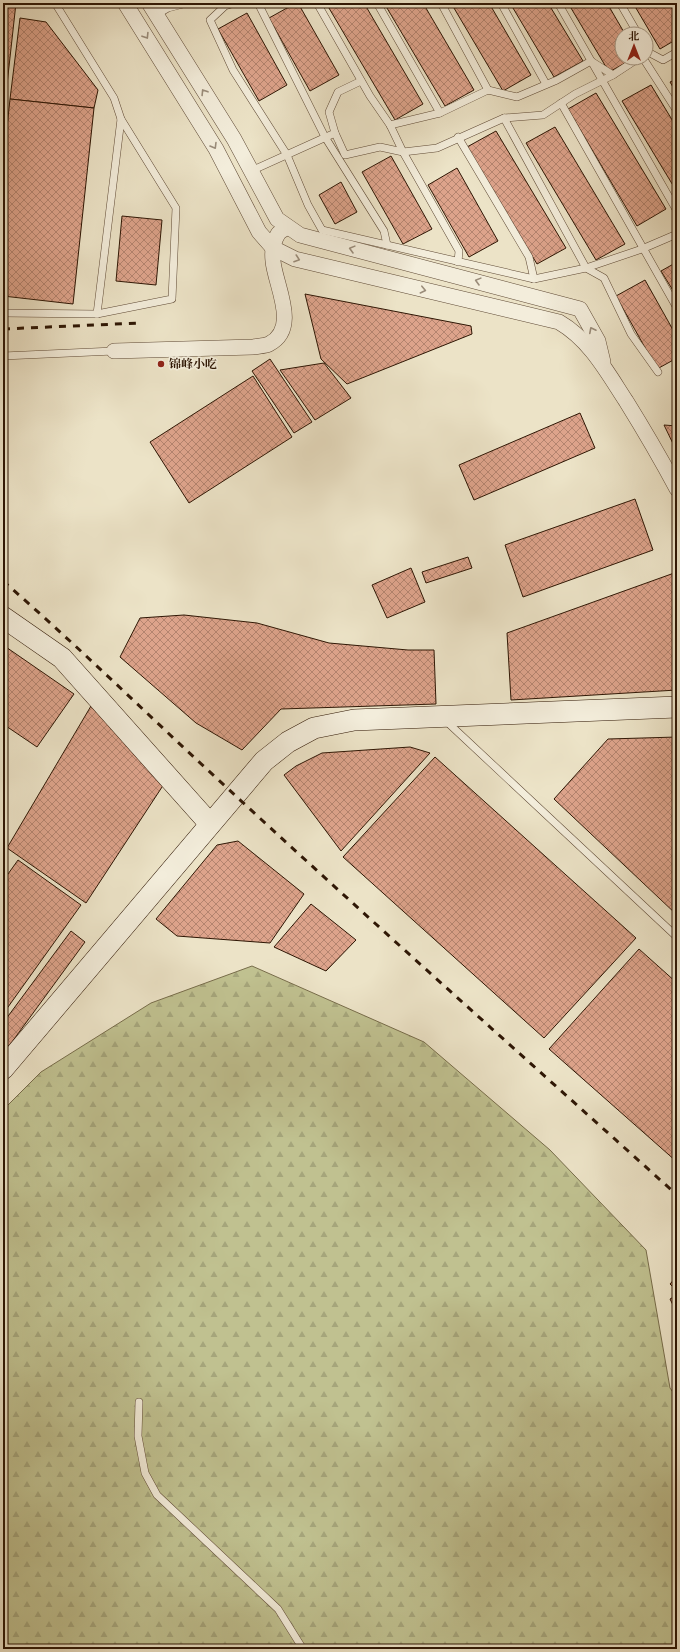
<svg xmlns="http://www.w3.org/2000/svg" width="680" height="1652" font-family="'IM FELL Great Primer','Noto Serif SC',serif">
<defs>
<pattern id="forest-firs" width="22" height="20" patternUnits="userSpaceOnUse"><rect width="22" height="20" fill="#c0c190"/><path d="M5 1l3.5 6h-7zM16 11l3.5 6h-7z" fill="#a5a57b"/></pattern>
<pattern id="building-cross-hatch" width="8" height="8" patternUnits="userSpaceOnUse"><rect width="8" height="8" fill="#dda38b"/><path d="M0 0l8 8M0 8l8-8" fill="none" stroke="#b4846f"/></pattern>
</defs>
<rect width="100%" height="100%" fill="#ece3c7"/>
<filter id="stains"><feTurbulence type="fractalNoise" baseFrequency=".005" numOctaves="4"/><feColorMatrix values="0 0 0 0 .2 0 0 0 0 .09 0 0 0 0 .02 0 0 0 .5 -.17"/></filter>
<radialGradient id="worn" r=".72"><stop offset=".6" stop-color="#630" stop-opacity="0"/><stop offset="1" stop-color="#630" stop-opacity=".3"/></radialGradient>
<!-- forest -->
<polygon fill="url(#forest-firs)" stroke="#776c4a" points="252,966 424,1042 550,1150 646,1250 670,1388 677,1398 677,1649 3,1649 3,1110 41,1072 151,1003"/>
<!-- building -->
<g fill="url(#building-cross-hatch)" stroke="#2e1604">
<polygon points="3,3 16,3 3,121"/>
<polygon points="296,3 298,3 339,75 310,91 269,18"/>
<polygon points="326,3 364,3 423,104 395,120"/>
<polygon points="384,3 423,3 474,90 445,106"/>
<polygon points="451,3 489,3 531,75 503,91"/>
<polygon points="510,3 548,3 583,61 554,77"/>
<polygon points="568,3 607,3 625,34 622,34 622,58 634,58 609,72"/>
<polygon points="633,3 671,3 677,13 677,39 660,49"/>
<polygon points="247,13 287,85 259,101 218,29"/>
<polygon points="20,18 46,22 98,90 94,108 10,99"/>
<polygon points="677,79 677,94 670,82"/>
<polygon points="651,85 677,128 677,192 622,101"/>
<polygon points="596,93 666,209 637,226 568,109"/>
<polygon points="10,99 94,108 73,304 3,296 3,165"/>
<polygon points="555,127 625,244 596,260 526,143"/>
<polygon points="496,131 566,248 537,264 467,147"/>
<polygon points="391,156 432,229 403,244 362,172"/>
<polygon points="457,168 498,241 469,257 428,185"/>
<polygon points="341,182 357,212 335,224 319,195"/>
<polygon points="122,216 162,220 156,285 116,281"/>
<polygon points="677,262 677,297 661,271"/>
<polygon points="645,280 677,337 677,358 657,369 616,296"/>
<polygon points="305,294 471,326 472,334 347,384 321,359"/>
<polygon points="270,359 312,422 294,433 252,371"/>
<polygon points="324,363 351,398 315,420 280,370"/>
<polygon points="253,376 292,437 189,503 150,442"/>
<polygon points="580,413 595,448 474,500 459,465"/>
<polygon points="664,425 677,426 677,452"/>
<polygon points="635,499 653,550 523,597 505,545"/>
<polygon points="468,557 472,568 426,583 422,572"/>
<polygon points="411,568 425,602 387,618 372,585"/>
<polygon points="677,572 677,690 511,700 507,633"/>
<polygon points="184,615 257,623 329,643 408,650 434,650 436,704 281,709 242,750 196,723 120,657 140,618"/>
<polygon points="3,645 74,694 37,747 3,724"/>
<polygon points="91,706 164,784 86,903 7,848"/>
<polygon points="677,737 677,915 554,799 608,739"/>
<polygon points="410,747 430,753 341,851 284,775 296,766 322,753"/>
<polygon points="435,757 636,938 544,1038 343,857"/>
<polygon points="238,841 304,894 270,943 177,936 156,919 217,845"/>
<polygon points="18,860 81,905 3,1014 3,881"/>
<polygon points="311,904 356,940 326,971 274,947"/>
<polygon points="71,931 85,942 9,1046 3,1041 3,1023"/>
<polygon points="639,949 677,983 677,1162 549,1049"/>
<polygon points="677,1276 677,1291 670,1284"/>
<polygon points="677,1295 677,1313 670,1299"/>
</g>
<g fill="none" stroke-linecap="round" stroke-linejoin="round">
<!-- lane casing -->
<g stroke="#5e4935" stroke-width="8">
<g id="lane">
<polyline points="235,3 225,6 210,20 233,70 287,155 308,205 322,230 534,279 586,268 642,249 677,234"/>
<polyline points="258,3 325,137 384,231 387,245"/>
<polyline points="317,3 370,96 390,125 403,152 459,251 458,262"/>
<polyline points="377,3 440,113"/>
<polyline points="441,3 488,90"/>
<polyline points="501,3 546,84"/>
<polyline points="558,3 677,211"/>
<polyline points="620,3 638,34"/>
<polyline points="156,15 168,8 187,3"/>
<polyline points="646,53 648,52 663,60 677,52"/>
<polyline points="643,58 677,111"/>
<polyline points="561,103 677,308"/>
<polyline points="504,118 586,268 604,278 631,334 658,372"/>
<polyline points="390,125 440,113 488,90 517,97 557,80 591,61 613,75 639,58"/>
<polyline points="335,133 345,155 380,147 403,152 437,148 504,118 543,115 575,94 613,75"/>
<polyline points="458,137 529,257 534,279"/>
<polyline points="251,171 335,133 329,112 338,92 361,81"/>
<polyline points="3,313 97,314 121,119 114,98 55,3"/>
<polyline points="97,314 172,299 176,208 121,119"/>
<polyline points="3,356 114,351"/>
<polyline points="446,721 677,937"/>
<polyline points="139,1402 138,1436 145,1473 157,1495 278,1609 303,1649"/>
</g>
</g>
<!-- street casing -->
<g stroke="#5e4935" stroke-width="16">
<g id="street">
<path d="M 125,3 L 216,149 L 259,232 L 273,248 L 295,259 L 559,322 C 590,340 607,372 626,401 C 644,430 661,459 677,489"/>
<polyline points="149,3 234,139 277,219 300,235 580,309 598,341 603,362"/>
<path d="M 114,351 L 253,347 C 258,346 265,346 269,344 C 300,328 275,285 273,261 C 272,252 273,242 278,234 C 280,231 285,229 288,227"/>
</g>
</g>
<!-- secondary casing -->
<g stroke="#2e1604" stroke-width="22">
<g id="secondary">
<polyline points="3,617 62,658 210,824"/>
<polyline points="3,1069 264,761 288,742 314,728 354,720 677,707"/>
</g>
</g>
<!-- lane -->
<use href="#lane" stroke="#f3eddb" stroke-width="7"/>
<!-- street -->
<use href="#street" stroke="#f3eddb" stroke-width="15"/>
<!-- secondary -->
<use href="#secondary" stroke="#f3eddb" stroke-width="21"/>
<!-- rail -->
<g stroke="#2e1604" stroke-width="3" stroke-dasharray="7 7" stroke-linecap="butt">
<polyline points="3,329 140,323"/>
<path d="M 3,581 C 79,647 151,718 225,786 C 374,924 526,1059 677,1195"/>
</g>
</g>
<!-- one-way arrows -->
<defs><path id="oneway-chevron" d="M-2-3.5L2.5 0L-2 3.5" fill="none" stroke-width="1.6" stroke-linecap="round" stroke-linejoin="round"/></defs>
<g stroke="#9a8c7a">
<use href="#oneway-chevron" transform="translate(146 36) rotate(58)"/>
<use href="#oneway-chevron" transform="translate(204 92) rotate(-122)"/>
<use href="#oneway-chevron" transform="translate(214 146) rotate(59)"/>
<use href="#oneway-chevron" transform="translate(352 249) rotate(-165)"/>
<use href="#oneway-chevron" transform="translate(297 259) rotate(19)"/>
<use href="#oneway-chevron" transform="translate(478 281) rotate(-165)"/>
<use href="#oneway-chevron" transform="translate(423 290) rotate(13)"/>
<use href="#oneway-chevron" transform="translate(592 330) rotate(-117)"/>
</g>
<!-- markers -->
<circle fill="#8f2418" stroke="#f3eddb" stroke-width="1.5" cx="161" cy="364" r="4"/>
<g text-anchor="middle" dominant-baseline="central" stroke-width="3" stroke-linejoin="round" paint-order="stroke">
<!-- poi labels -->
<g font-size="12" font-weight="bold" fill="#2e1604" stroke="#f3eddb" text-anchor="start">
<text x="169" y="364">锦峰小吃</text>
</g>
</g>
<!-- margin -->
<rect width="680" height="1652" fill="none" stroke="#ece3c7" stroke-width="16"/>
<rect x="4" y="4" width="672" height="1644" fill="none" stroke="#2e1604" stroke-width="2"/>
<rect x="8" y="8" width="664" height="1636" fill="none" stroke="#2e1604"/>
<!-- north arrow -->
<g transform="translate(634 46)"><circle r="19" fill="#f3eddb" stroke="#a49785"/>
<path d="M0-3L7 15L0 10L-7 15Z" fill="#8f2418"/>
<text y="-6" font-size="11" font-weight="bold" text-anchor="middle" fill="#2e1604">北</text>
</g>
<rect width="100%" height="100%" filter="url(#stains)"/>
<rect width="100%" height="100%" fill="url(#worn)"/>
</svg>
